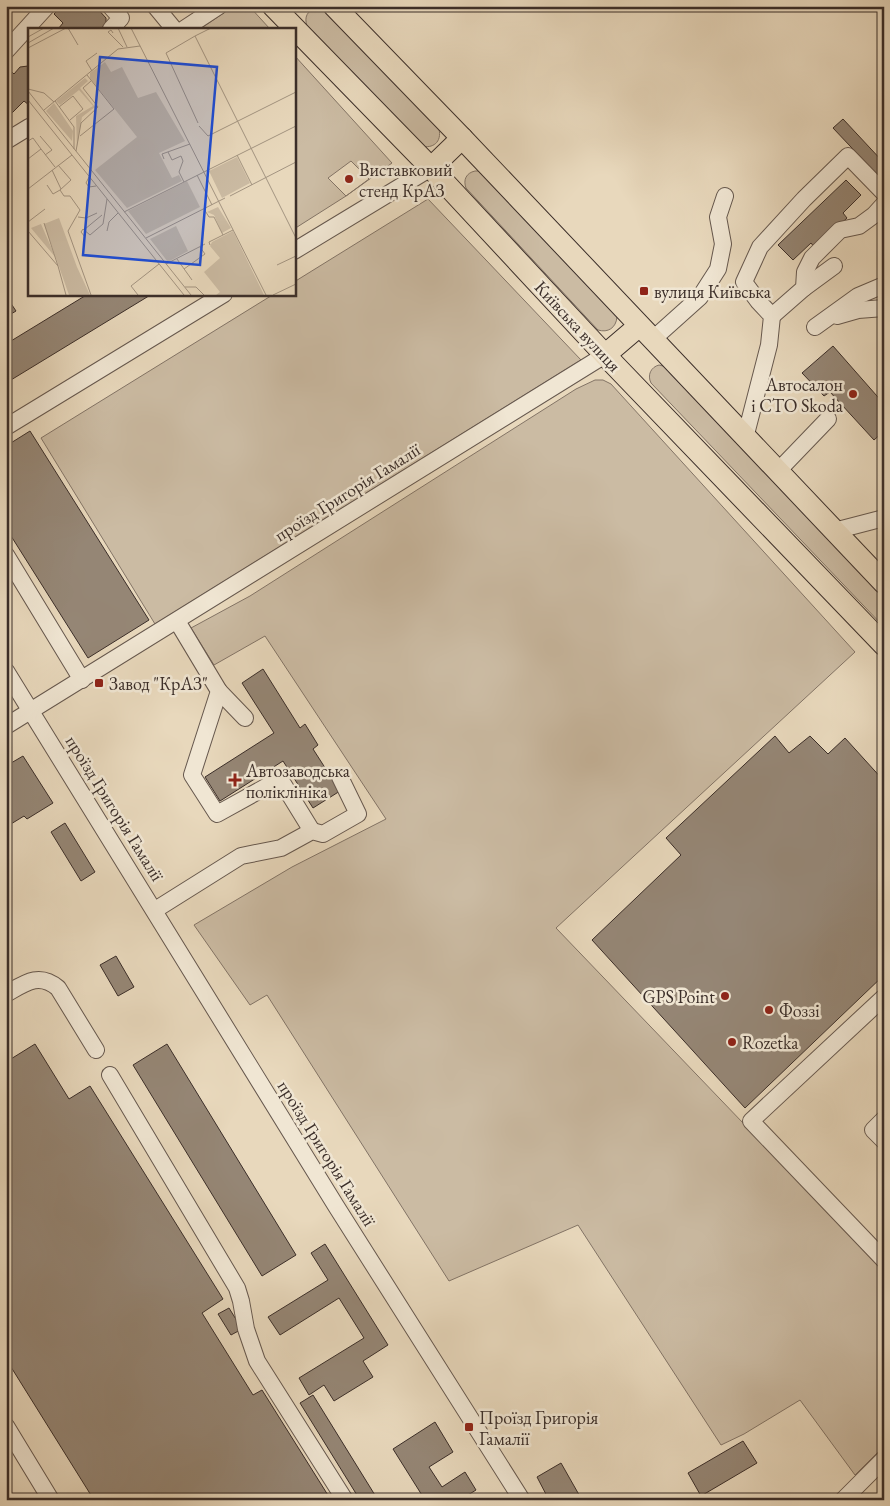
<svg xmlns="http://www.w3.org/2000/svg" width="890" height="1506" font-family="'EB Garamond',serif">
<rect width="100%" height="100%" fill="#e8d8bc"/>
<filter id="stains"><feTurbulence type="fractalNoise" baseFrequency=".004" numOctaves="4"/><feColorMatrix values="0 0 0 0 .2 0 0 0 0 .09 0 0 0 0 .02 0 0 0 .5 -.17"/></filter>
<radialGradient id="worn" r=".72"><stop offset=".6" stop-color="#630" stop-opacity="0"/><stop offset="1" stop-color="#630" stop-opacity=".3"/></radialGradient>
<!-- green -->
<g fill="#cbbba3" stroke="#837466" fill-rule="evenodd">
<polygon points="234,6 249,6 270,29 200,29"/>
<path d="M 316,8 L 324,10 L 439,129 C 442,142 433,149 421,146 L 307,26 C 304,17 307,11 316,8 Z"/>
<path d="M 294,55 L 392,163 L 346,196 L 294,229 ZM 351,161 L 369,179 L 346,196 L 328,178 Z"/>
<path d="M 475,171 L 479,171 L 617,317 C 616,328 608,333 598,330 L 466,188 C 463,180 466,173 475,171 Z"/>
<polygon points="428,199 581,360 155,624 41,438 274,294 294,294 294,282"/>
<path d="M 659,365 L 667,367 L 884,597 L 884,627 L 651,383 C 647,375 651,367 659,365 Z"/>
<polygon points="595,380 603,380 611,384 855,652 556,928 884,1270 884,1446 855,1475 800,1400 744,1434 721,1445 578,1225 449,1281 267,995 250,1005 194,925 292,867 386,819 265,636 214,665 191,628 250,596 576,389"/>
</g>
<!-- building -->
<g fill="#958675" stroke="#3b2e29">
<polygon points="62,6 95,6 106,18 106,23 101,29 58,29 63,23 54,14"/>
<polygon points="28,66 29,105 24,101 9,116 6,112 6,82 8,80 6,75 11,71 14,74 20,67"/>
<polygon points="843,119 884,163 884,182 833,128"/>
<polygon points="846,180 861,195 843,213 847,218 815,248 811,243 793,260 778,245"/>
<polygon points="88,294 152,294 6,383 6,344"/>
<polygon points="6,296 16,311 6,317"/>
<polygon points="833,346 884,404 884,431 874,440 830,392 824,396 802,373"/>
<polygon points="30,431 149,620 88,658 6,528 6,446"/>
<polygon points="263,669 300,728 305,724 318,745 313,749 340,791 313,808 283,761 220,801 205,777 274,733 242,683"/>
<polygon points="775,736 789,753 810,736 828,754 845,738 884,781 884,975 745,1108 592,940 681,855 666,838"/>
<polygon points="23,756 53,803 27,819 24,816 6,827 6,766"/>
<polygon points="65,823 95,872 81,881 51,832"/>
<polygon points="116,956 134,987 118,996 100,965"/>
<polygon points="35,1044 69,1099 90,1086 223,1299 202,1313 253,1395 262,1390 331,1500 94,1500 6,1359 6,1062"/>
<polygon points="167,1044 296,1255 262,1276 133,1065"/>
<polygon points="325,1244 388,1345 363,1361 373,1377 334,1401 324,1385 309,1395 299,1378 364,1338 339,1298 280,1335 268,1317 328,1280 311,1253"/>
<polygon points="229,1308 242,1329 231,1335 218,1314"/>
<polygon points="313,1395 378,1500 360,1500 300,1403"/>
<polygon points="435,1422 453,1452 429,1467 442,1487 465,1472 476,1490 460,1500 425,1500 393,1449"/>
<polygon points="743,1441 757,1463 701,1496 688,1473"/>
<polygon points="561,1463 582,1500 549,1500 537,1477"/>
</g>
<g fill="none" stroke-linecap="round" stroke-linejoin="round">
<!-- minor casing -->
<g stroke="#66584e" stroke-width="18">
<g id="minor">
<polyline points="110,6 121,18 111,29"/>
<polyline points="155,6 174,29"/>
<polyline points="184,29 219,6"/>
<polyline points="6,51 47,6"/>
<polyline points="6,141 29,127"/>
<polyline points="294,251 431,168"/>
<polyline points="804,288 834,266"/>
<polyline points="772,316 804,288 805,272 812,258 840,230 859,226 874,215 884,204"/>
<polyline points="837,316 858,310 884,308"/>
<polyline points="815,327 858,296 884,285"/>
<polyline points="652,340 700,297 718,269 723,244 718,217 725,196"/>
<polyline points="6,427 224,294"/>
<polyline points="745,438 769,345 772,316 758,301 744,282 760,247 804,199 848,156 884,193"/>
<polyline points="778,471 828,419"/>
<polyline points="834,531 884,518"/>
<polyline points="6,555 82,680"/>
<polyline points="177,621 219,691 192,775 217,814 280,779 312,831"/>
<polyline points="6,671 336,1206 522,1500"/>
<polyline points="219,691 245,718"/>
<polyline points="6,726 605,355"/>
<polyline points="155,910 241,856 281,848 312,831 323,834 358,814 340,777"/>
<path d="M 6,994 C 25,983 39,972 58,988 L 96,1050"/>
<polyline points="884,997 751,1121 884,1260"/>
<polyline points="110,1075 237,1288 241,1301 246,1329 257,1361 345,1500"/>
<polyline points="884,1119 873,1130 884,1141"/>
<polyline points="6,1426 51,1500"/>
<polyline points="843,1500 884,1459"/>
</g>
</g>
<!-- major casing -->
<g stroke="#3b2e29" stroke-width="23">
<g id="major">
<polyline points="273,6 431,168 605,355 884,645"/>
<polyline points="334,6 462,138 884,583"/>
<polyline points="431,168 462,138"/>
<polyline points="605,355 639,326"/>
</g>
</g>
<!-- minor -->
<use href="#minor" stroke="#f0e6d3" stroke-width="16"/>
<!-- major -->
<use href="#major" stroke="#e8d8bc" stroke-width="21"/>
</g>
<!-- markers -->
<g fill="#8f2418" stroke="#f0e6d3" stroke-width="2">
<circle cx="349" cy="179" r="5"/>
<rect x="639" y="286" width="10" height="10" rx="2.5"/>
<circle cx="853" cy="394" r="5"/>
<rect x="94" y="678" width="10" height="10" rx="2.5"/>
<path d="M232.5 772.5h5v5h5v5h-5v5h-5v-5h-5v-5h5z"/>
<circle cx="725" cy="996" r="5"/>
<circle cx="769" cy="1010" r="5"/>
<circle cx="732" cy="1042" r="5"/>
<rect x="464" y="1422" width="10" height="10" rx="2.5"/>
</g>
<g text-anchor="middle" dominant-baseline="central" stroke-width="5" stroke-linejoin="round" paint-order="stroke">
<!-- poi labels -->
<g font-size="18" fill="#3b2e29" stroke="#f0e6d3" text-anchor="start">
<text x="359" y="169">Виставковий<tspan x="359" dy="21">стенд КрАЗ</tspan></text>
<text x="654" y="291">вулиця Київська</text>
<text x="843" y="384" text-anchor="end">Автосалон<tspan x="843" dy="21">і СТО Skoda</tspan></text>
<text x="109" y="683">Завод "КрАЗ"</text>
<text x="246" y="770">Автозаводська<tspan x="246" dy="21">поліклініка</tspan></text>
<text x="715" y="996" text-anchor="end">GPS Point</text>
<text x="779" y="1010">Фоззі</text>
<text x="742" y="1042">Rozetka</text>
<text x="479" y="1417">Проїзд Григорія<tspan x="479" dy="21">Гамалії</tspan></text>
</g>
<!-- street labels -->
<g font-size="18" fill="#3b2e29" stroke="#f0e6d3">
<text transform="translate(578 326) rotate(47)">Київська вулиця</text>
<text transform="translate(347 492) rotate(-32)">проїзд Григорія Гамалії</text>
<text transform="translate(115 808) rotate(58)">проїзд Григорія Гамалії</text>
<text transform="translate(327 1153) rotate(58)">проїзд Григорія Гамалії</text>
</g>
</g>
<!-- overview -->
<g transform="translate(28 28)">
<rect width="268" height="268" fill="#e8d8bc"/>
<path d="M 77,34 L 83,44 L 94,39 L 110,70 L 128,64 L 157,113 L 131,125 L 144,150 L 151,147 L 154,153 L 99,180 L 67,142 L 109,109 L 62,50 L 62,45 ZM 57,50 L 60,53 L 52,60 L 67,79 L 54,89 L 49,119 L 48,88 L 65,78 L 51,62 L 32,77 L 28,73 ZM 26,75 L 45,103 L 44,113 L 18,83 ZM 209,129 L 222,155 L 194,170 L 181,143 ZM 159,153 L 172,179 L 118,206 L 100,183 ZM 190,179 L 203,200 L 194,205 L 186,187 L 179,184 ZM 31,190 L 49,239 L 62,267 L 41,267 L 16,196 ZM 13,196 L 28,230 L 3,200 ZM 148,198 L 160,223 L 140,234 L 122,211 ZM 205,203 L 236,267 L 188,267 L 192,264 L 176,244 L 192,230 L 182,218 L 184,214 Z" fill="#cbbba3"/>
<path fill="none" stroke="#a39481" stroke-width="1" d="M 40,0 L 50,17M 90,0 L 99,19M 103,0 L 238,267M 85,5 L 83,2 L 80,4 L 95,19M 167,8 L 183,0M 0,9 L 16,0M 0,15 L 26,0M 0,20 L 38,0M 64,43 L 58,33 L 69,25M 0,61 L 16,65 L 26,74M 0,63 L 163,267M 0,72 L 156,267M 27,73 L 46,99 L 46,121M 31,79 L 45,68 L 55,81 L 42,92M 16,82 L 90,21 L 112,18M 170,95 L 138,25 L 167,8 L 268,210M 171,98 L 180,108 L 268,64M 12,108 L 24,122 L 17,127M 52,108 L 86,81 L 59,47M 0,113 L 5,110 L 13,121M 48,123 L 53,95 L 70,79 L 55,60 L 63,53M 140,124 L 144,132 L 153,128 L 155,133 L 151,144 L 156,154M 209,127 L 224,157M 0,131 L 13,121 L 27,139M 136,131 L 134,126 L 162,116M 30,137 L 43,152 L 32,162M 24,142 L 33,161M 169,147 L 184,177M 61,149 L 58,155 L 61,159 L 68,158M 19,157 L 25,166 L 32,162 L 36,168 L 42,168 L 52,182 L 40,203 L 63,267M 0,161 L 44,127M 202,168 L 268,134M 176,181 L 181,189 L 186,189 L 195,207M 96,184 L 268,98M 50,189 L 58,190 L 69,185M 0,194 L 17,181M 16,195 L 30,238M 57,201 L 74,187M 0,203 L 30,238 L 38,267M 79,203 L 81,194 L 90,185M 57,209 L 53,204 L 55,201 L 62,207 L 75,196 L 79,171M 118,210 L 197,170M 182,217 L 181,214 L 205,202M 149,231 L 164,252M 138,236 L 177,216M 249,237 L 268,228M 156,241 L 177,226 L 172,219M 157,259 L 168,259 L 176,267M 110,267 L 103,258 L 131,236M 245,267 L 268,256"/>
<path fill="#1d4ed8" fill-opacity="0.15" stroke="#1d4ed8" stroke-width="2.5" d="M 72,29 L 189,39 L 172,237 L 55,227 Z"/>
<rect width="268" height="268" fill="none" stroke="#3b2e29" stroke-width="2.5"/>
</g>
<!-- margin -->
<rect width="890" height="1506" fill="none" stroke="#e8d8bc" stroke-width="25"/>
<rect x="8" y="8" width="875" height="1491" fill="none" stroke="#3b2e29" stroke-width="2.5"/>
<rect x="12" y="12" width="865" height="1481" fill="none" stroke="#3b2e29"/>
<rect width="100%" height="100%" filter="url(#stains)"/>
<rect width="100%" height="100%" fill="url(#worn)"/>
</svg>
